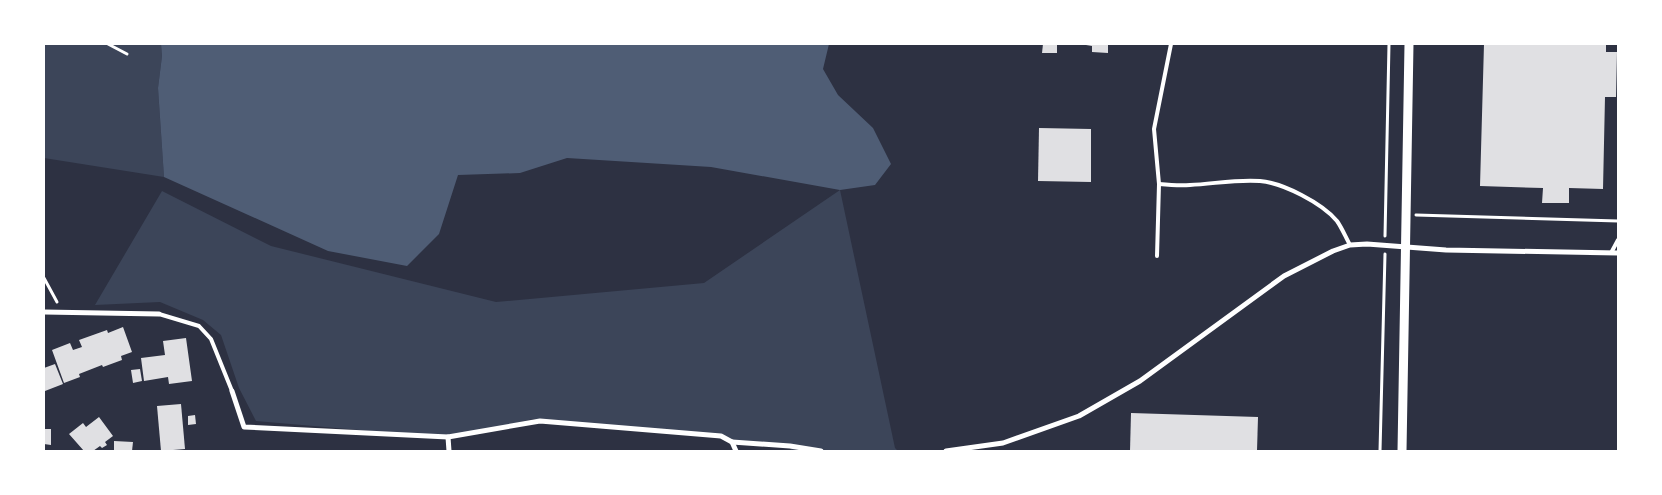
<svg xmlns="http://www.w3.org/2000/svg" width="1662" height="495" font-family="Helvetica,sans-serif">
<rect width="100%" height="100%" fill="#2d3142"/>
<!-- green -->
<g fill="#3c4559">
<polygon points="44,44 161,44 162,56 158,88 164,177 44,158"/>
<polygon points="840,190 895,448 898,451 791,451 790,446 732,442 714,437 533,419 451,438 256,421 239,388 221,335 203,320 160,302 95,305 162,191 271,246 496,302 704,283"/>
</g>
<!-- water -->
<polygon fill="#4f5d75" points="161,44 829,44 823,69 838,95 873,128 891,164 875,185 840,190 711,167 567,158 520,173 458,175 439,234 407,266 328,251 164,177 158,88 162,56"/>
<!-- building -->
<g fill="#e0e0e3">
<polygon points="1043,44 1057,44 1057,53 1042,53"/>
<polygon points="1086,44 1108,44 1108,53 1092,52 1092,46 1086,45"/>
<polygon points="1484,44 1606,44 1606,52 1617,52 1616,97 1605,97 1603,189 1569,188 1569,203 1542,203 1543,188 1480,186"/>
<polygon points="1039,128 1091,129 1091,182 1038,181"/>
<polygon points="123,327 132,352 121,356 122,360 103,367 102,365 79,374 80,377 64,383 52,350 70,343 73,350 82,347 79,340 107,330 108,333"/>
<polygon points="186,338 192,381 169,384 168,377 144,381 141,358 165,355 163,341"/>
<polygon points="55,364 63,384 45,391 44,387 44,368"/>
<polygon points="140,369 142,381 133,383 131,370"/>
<polygon points="181,404 185,449 161,451 157,406"/>
<polygon points="1131,413 1258,417 1257,451 1130,451"/>
<polygon points="195,415 196,424 188,425 188,416"/>
<polygon points="99,417 113,436 105,442 107,445 102,448 100,446 93,451 84,451 69,434 83,423 86,427"/>
<polygon points="44,429 51,429 51,445 44,444"/>
<polygon points="114,441 133,442 132,451 114,451"/>
</g>
<g fill="none" stroke-linecap="round" stroke-linejoin="round">
<!-- path -->
<g stroke="#fff" stroke-width="3">
<polyline points="108,44 127,54"/>
<polyline points="1416,215 1618,221"/>
<polyline points="1385,236 1389,44"/>
<polyline points="44,278 57,302"/>
<polyline points="1380,451 1385,254"/>
</g>
<!-- service -->
<g stroke="#fff" stroke-width="4">
<path d="M 1159,184 C 1169,185 1180,186 1190,185 C 1213,184 1237,179 1260,181 C 1283,183 1322,203 1337,221 C 1342,228 1346,238 1350,245"/>
<polyline points="1611,253 1618,240"/>
<polyline points="1157,256 1159,184 1154,129 1171,44"/>
<polyline points="159,314 199,326 211,339 232,391"/>
</g>
<!-- minor -->
<g stroke="#fff" stroke-width="5">
<polyline points="44,312 159,314"/>
<polyline points="232,391 244,427 448,437 540,421 721,436 732,442 736,451"/>
<polyline points="448,437 449,451"/>
<polyline points="732,442 790,446 821,451"/>
<polyline points="946,451 1003,443 1079,416 1140,381 1284,276 1333,251 1350,245 1367,244 1446,250 1618,253"/>
</g>
<!-- tertiary -->
<polyline stroke="#fff" stroke-width="9" points="1402,451 1409,44"/>
</g>
<!-- border -->
<rect width="1662" height="495" fill="none" stroke="#ffffff" stroke-width="90"/>
</svg>
